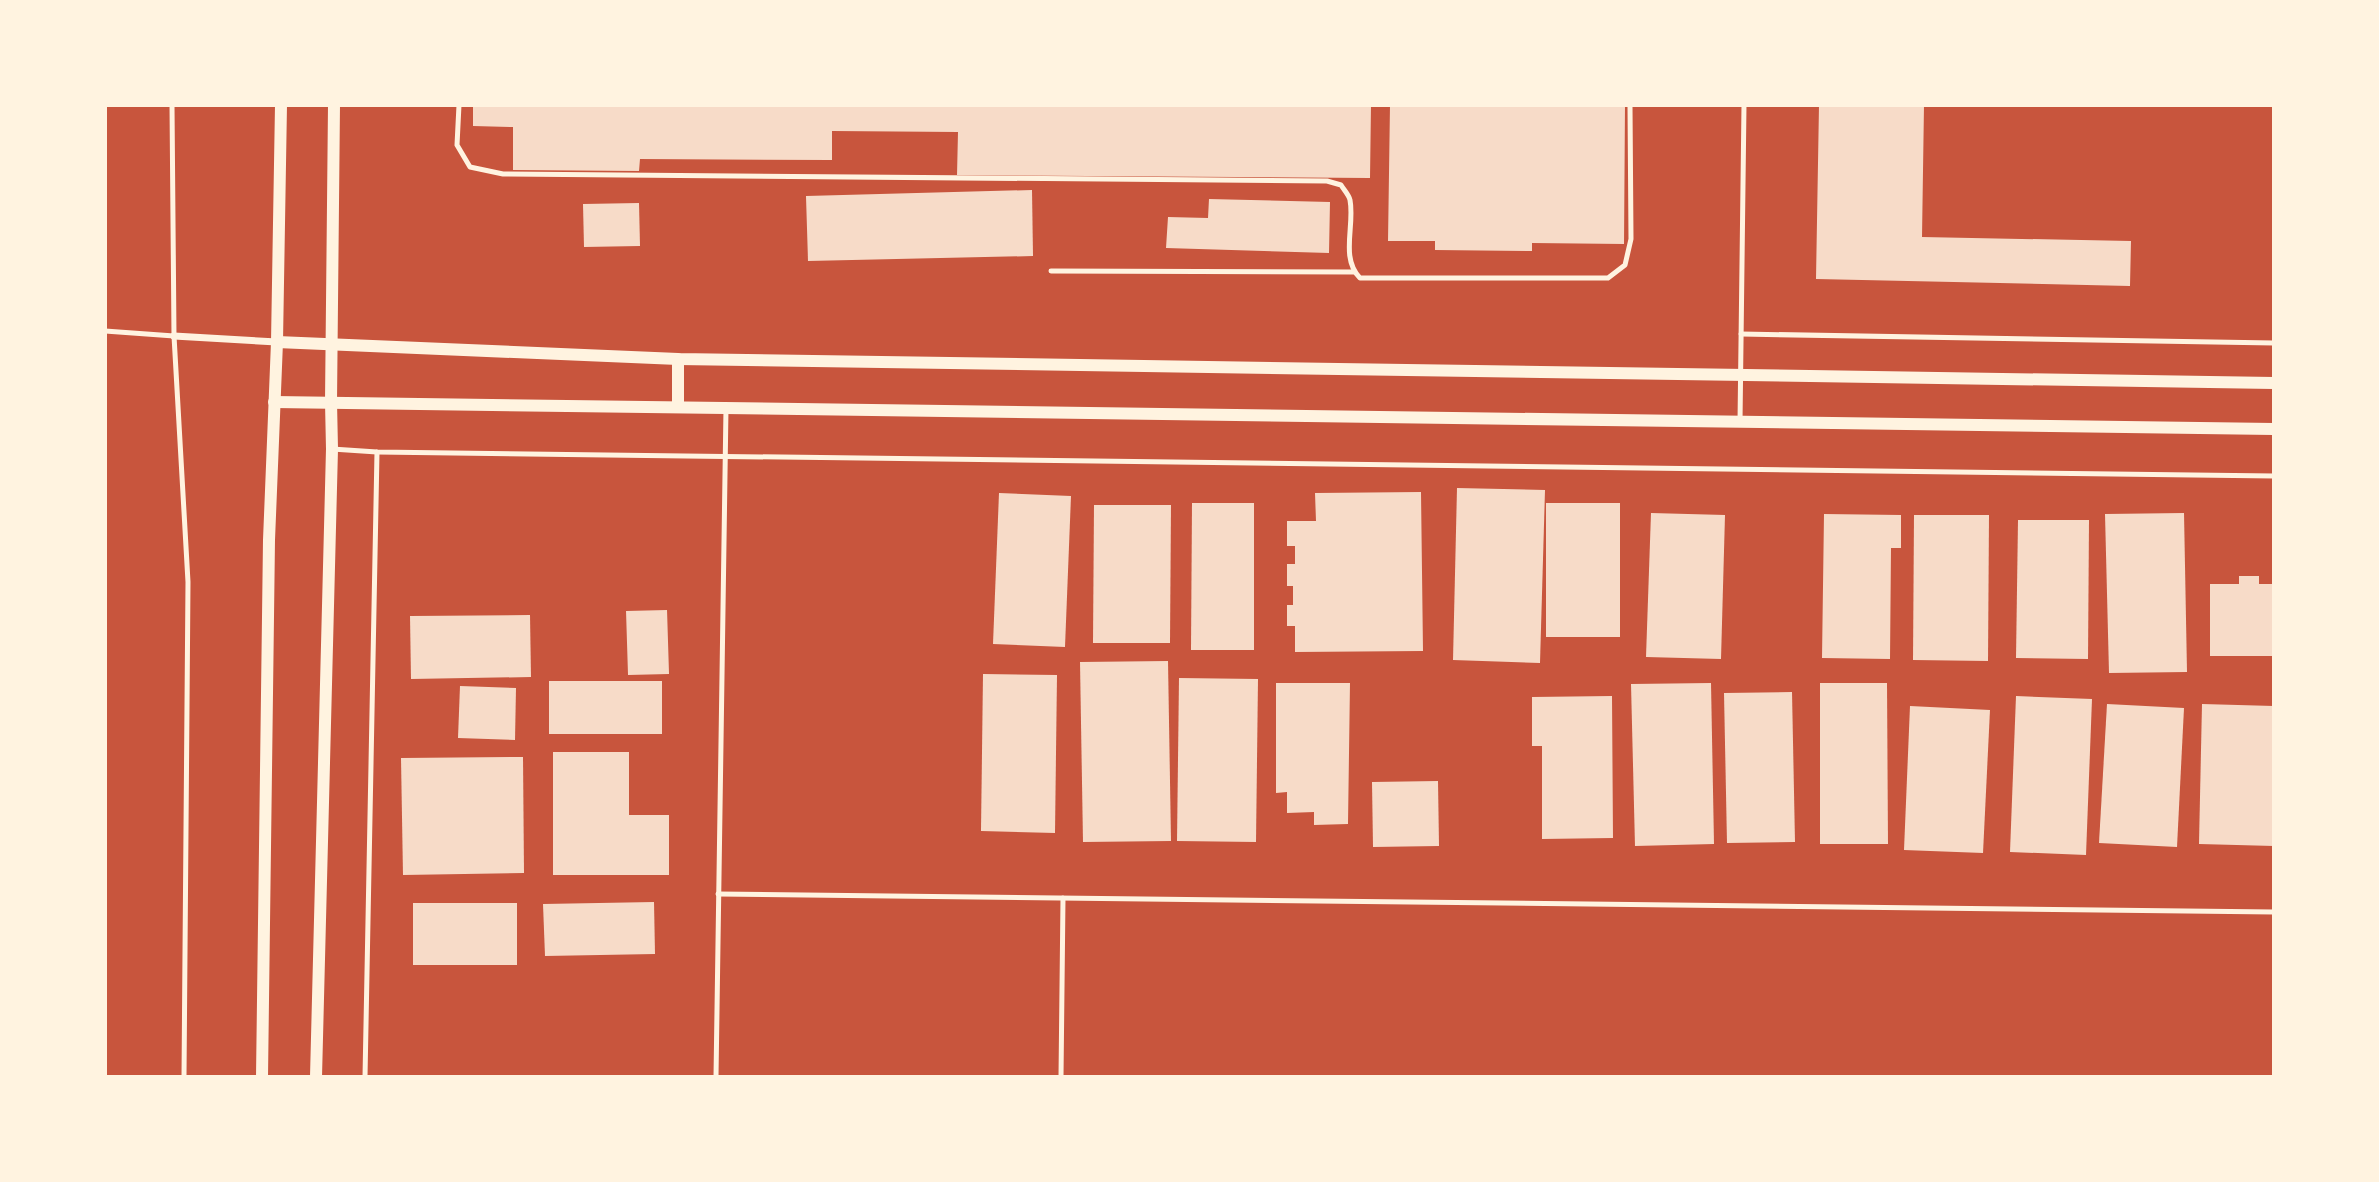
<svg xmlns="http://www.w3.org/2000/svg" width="2379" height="1182" font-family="'Source Sans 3',sans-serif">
<rect width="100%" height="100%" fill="#c8553d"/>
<!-- building -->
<g fill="#f7dbc8">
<polygon points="473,105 1371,105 1370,178 957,175 958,132 832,131 832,160 640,159 639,171 513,170 513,127 473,126"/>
<polygon points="1390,105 1625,105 1624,244 1532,243 1532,251 1435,250 1435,241 1388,241"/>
<polygon points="1819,105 1924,105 1922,237 2131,241 2130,286 1816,279"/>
<polygon points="1032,190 1033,256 808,261 806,196"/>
<polygon points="1209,199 1330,202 1329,253 1166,248 1168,217 1208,218"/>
<polygon points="639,203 640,246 584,247 583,204"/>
<polygon points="1457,488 1545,490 1540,663 1453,660"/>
<polygon points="1421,492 1423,651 1295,652 1295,626 1287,626 1287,605 1293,605 1293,586 1287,586 1287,564 1295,564 1295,546 1287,546 1287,521 1316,521 1315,493"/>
<polygon points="999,493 1071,496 1065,647 993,644"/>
<polygon points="1192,503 1254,503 1254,650 1191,650"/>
<rect x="1546" y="503" width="74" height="134"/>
<polygon points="1094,505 1171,505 1170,643 1093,643"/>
<polygon points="1651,513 1725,515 1721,659 1646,657"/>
<polygon points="2184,513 2187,672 2109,673 2105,514"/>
<polygon points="1824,514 1901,515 1901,548 1891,548 1890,659 1822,658"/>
<polygon points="1914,515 1989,515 1988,661 1913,660"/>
<polygon points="2018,520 2089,520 2088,659 2016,658"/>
<polygon points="2239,576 2259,576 2259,584 2274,584 2274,656 2210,656 2210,584 2239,584"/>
<polygon points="667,610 669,674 628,675 626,611"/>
<polygon points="530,615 531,677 411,679 410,616"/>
<polygon points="1168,661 1171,841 1083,842 1080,662"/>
<polygon points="983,674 1057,675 1055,833 981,831"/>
<polygon points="1179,678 1258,679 1256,842 1177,841"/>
<rect x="549" y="681" width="113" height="53"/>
<polygon points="1276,683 1350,683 1348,824 1314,825 1314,812 1287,813 1287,792 1276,793"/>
<polygon points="1711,683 1714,844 1635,846 1631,684"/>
<polygon points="1820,683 1887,683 1888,844 1820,844"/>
<polygon points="460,686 516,688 515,740 458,738"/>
<polygon points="1792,692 1795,842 1727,843 1724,693"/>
<polygon points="1612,696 1613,838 1542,839 1542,746 1532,746 1532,697"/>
<polygon points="2016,696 2092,699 2086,855 2010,852"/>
<polygon points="2107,704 2184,708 2177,847 2099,843"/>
<polygon points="2202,704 2274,706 2274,846 2199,844"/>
<polygon points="1910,706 1990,710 1983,853 1904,850"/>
<polygon points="553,752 629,752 629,815 669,815 669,875 553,875"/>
<polygon points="523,757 524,873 403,875 401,758"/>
<polygon points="1438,781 1439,846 1373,847 1372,782"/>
<polygon points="654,902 655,954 545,956 543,904"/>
<rect x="413" y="903" width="104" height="62"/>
</g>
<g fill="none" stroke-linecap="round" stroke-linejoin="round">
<!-- service -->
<g stroke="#fff3e0" stroke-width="5">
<polyline points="172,105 174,336 188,582 184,1077"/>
<path d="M 459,105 L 457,145 L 470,167 L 503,174 L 1327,181 L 1341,185 C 1344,190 1349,195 1350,200 C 1355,225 1340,258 1360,278 L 1608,278 L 1625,265 L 1631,239 L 1630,105"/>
<polyline points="1051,271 1354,272"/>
<polyline points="105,331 174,336"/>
<polyline points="1741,334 2274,343"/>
<polyline points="1740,422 1744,105"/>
<polyline points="332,449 377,452 2274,476"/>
<polyline points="718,894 2274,912"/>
<polyline points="365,1077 377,452"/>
<polyline points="716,1077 726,408"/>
<polyline points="1061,1077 1063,898"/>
</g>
<!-- minor -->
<polyline stroke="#fff3e0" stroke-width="7" points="174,336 277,342"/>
<!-- tertiary -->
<g stroke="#fff3e0" stroke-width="12">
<polyline points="277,342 678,359 2274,383"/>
<polyline points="274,402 2274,429"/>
<polyline points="678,407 678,359"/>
<polyline points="262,1077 269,540 277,342 281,105"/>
<polyline points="316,1077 332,449 331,402 334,105"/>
</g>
</g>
<!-- border -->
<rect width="2379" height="1182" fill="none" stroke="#fff3e0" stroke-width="214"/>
</svg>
